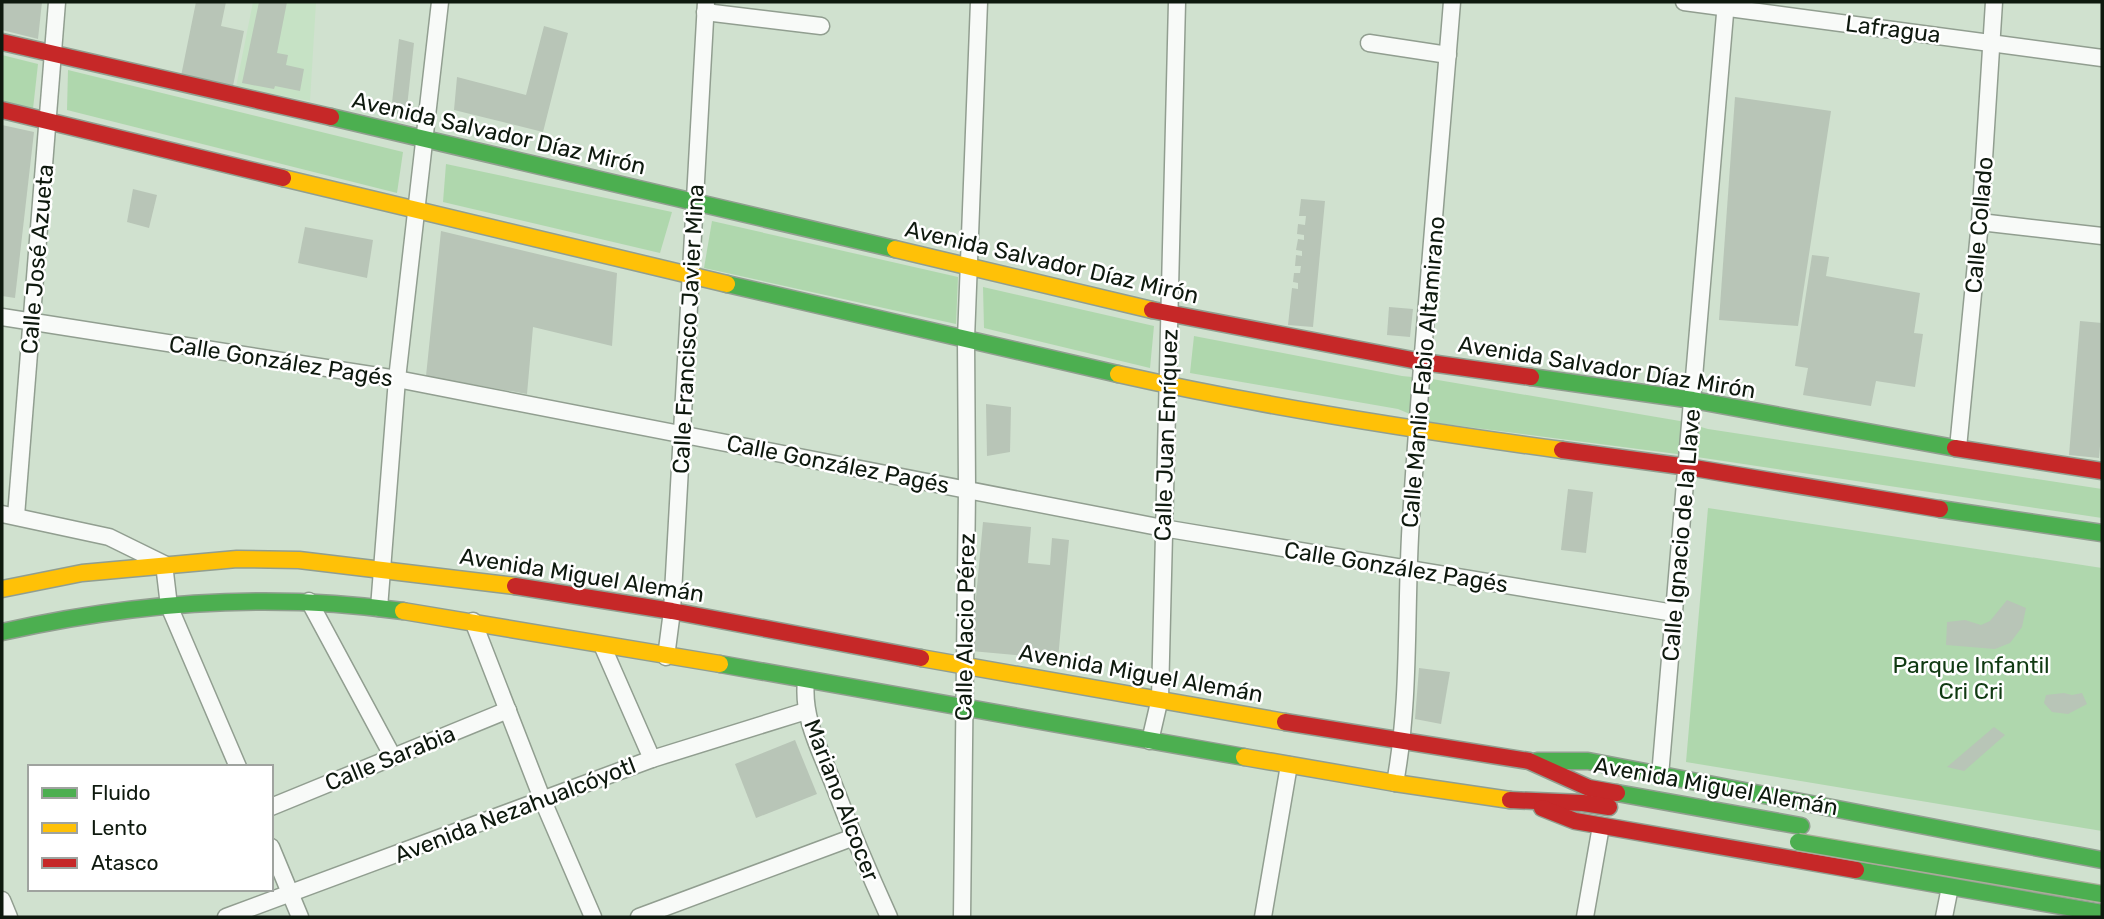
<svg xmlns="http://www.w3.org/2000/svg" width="2104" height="919" font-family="Rubik,sans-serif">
<rect width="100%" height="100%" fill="#d0e1cf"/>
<!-- built -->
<polygon fill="#c6e2c5" points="253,2 316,2 310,101 236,87"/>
<!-- green -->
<g fill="#afd7ad">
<polygon points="2,55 38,64 33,109 2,102"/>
<polygon points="68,70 403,152 397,193 67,110"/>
<polygon points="446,164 672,212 660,253 443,202"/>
<polygon points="712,221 958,277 956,324 704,268"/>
<polygon points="983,287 1154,326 1150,368 984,328"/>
<polygon points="1194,336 1402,376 1432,379 1680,421 1708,429 2102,489 2102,518 1677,454 1429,422 1398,409 1190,373"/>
<polygon points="1708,508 2102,568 2102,831 1686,762"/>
</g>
<!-- building -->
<g fill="#b8c5b7">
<polygon points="2,2 42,2 38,39 2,30"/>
<polygon points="196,2 226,2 221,26 244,31 233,86 181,76"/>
<polygon points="259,2 287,2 277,53 288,55 286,65 304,69 300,91 275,86 274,89 242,83"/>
<polygon points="544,26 568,33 543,132 454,110 457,77 526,95"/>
<polygon points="399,39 414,43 406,116 391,112"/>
<polygon points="1735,97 1831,111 1798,326 1719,320"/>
<polygon points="2,125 34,132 15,298 2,296"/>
<polygon points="133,189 157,195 149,228 127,222"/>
<polygon points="1301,199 1325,201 1313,327 1288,325 1292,288 1298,289 1298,283 1293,282 1294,273 1300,273 1301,266 1295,266 1296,255 1302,256 1302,251 1296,250 1298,239 1304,240 1304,235 1297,234 1298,224 1305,225 1306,216 1299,216"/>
<polygon points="305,227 373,240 367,278 298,263"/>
<polygon points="441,231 617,273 612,346 533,327 527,394 426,376"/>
<polygon points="1812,255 1829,257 1826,276 1920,293 1914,333 1923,334 1915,387 1876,381 1871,406 1803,395 1808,368 1795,366"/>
<polygon points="1389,307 1413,309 1410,337 1387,335"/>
<polygon points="2080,321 2102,323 2102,422 2099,458 2069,455"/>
<polygon points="986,404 1011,407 1010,452 987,456"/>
<polygon points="1568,489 1593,492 1586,553 1561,550"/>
<polygon points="983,522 1031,527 1028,563 1050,565 1052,538 1069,540 1058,659 971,651"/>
<polygon points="2007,600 2026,608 2022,627 2010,643 1995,649 1946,645 1947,622 1965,620 1981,625 1990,621"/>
<polygon points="1419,668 1450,672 1441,724 1415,719"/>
<polygon points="2064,693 2072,695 2082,693 2087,704 2068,714 2052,712 2044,703 2046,695"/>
<polygon points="1994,727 2005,735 1964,771 1947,767"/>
<polygon points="795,740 817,794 756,818 735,764"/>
</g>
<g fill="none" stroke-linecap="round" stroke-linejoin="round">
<!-- street casing -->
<g stroke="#919e90" stroke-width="19">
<g id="street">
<polyline points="1684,2 2102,58"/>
<polyline points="705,12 821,26"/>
<polyline points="1369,43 1448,55"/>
<polyline points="1980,222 2102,236"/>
<polyline points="2,317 397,379 1163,528 1674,613"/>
<polyline points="1958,448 1980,222 1994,2"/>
<polyline points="2,514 109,537 164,564 169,606 238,767"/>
<polyline points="16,516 57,2"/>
<polyline points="309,601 393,757"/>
<polyline points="379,608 397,379 440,2"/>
<polyline points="473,621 543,801 593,917"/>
<polyline points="602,645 652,759"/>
<polyline points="666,657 672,611 706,2"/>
<path d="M 806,681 C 802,717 820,750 833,783 C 850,828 869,873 889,917"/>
<polyline points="1150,741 1160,698 1177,2"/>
<polyline points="1660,776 1726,2"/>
<path d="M 1395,783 C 1411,697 1405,607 1411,519 C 1422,347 1438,174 1452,2"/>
<polyline points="271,807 508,710"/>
<polyline points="271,847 300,917"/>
<polyline points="2,900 9,917"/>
<polyline points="226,917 652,759 806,711"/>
<polyline points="639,917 854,837"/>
<polyline points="962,917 967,489 966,339 979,2"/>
<polyline points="1263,917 1289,765"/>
<polyline points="1585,917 1601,826"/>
<polyline points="1944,917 1950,887"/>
</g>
</g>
<!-- fast casing -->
<g stroke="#919e90" stroke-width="19">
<g id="fast">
<polyline points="331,117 895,249"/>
<polyline points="727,284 1118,374"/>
<polyline points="1531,377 1693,400 1955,448"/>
<polyline points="1940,509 2102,533"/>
<path d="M 2,632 C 135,602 268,592 403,611"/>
<polyline points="720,664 1244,757"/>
<polyline points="1537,761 1588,761 2102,860"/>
<polyline points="1617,793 1801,826"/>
<polyline points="1856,870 2102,913"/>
</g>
</g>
<!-- slow casing -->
<g stroke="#919e90" stroke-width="19">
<g id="slow">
<polyline points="283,178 727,284"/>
<polyline points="895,249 1152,310"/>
<path d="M 1118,374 C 1264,407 1414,430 1562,450"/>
<polyline points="2,589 82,573 237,559 299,560 515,586"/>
<polyline points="403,611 720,664"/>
<polyline points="921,658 1285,722"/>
<polyline points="1244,757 1395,783 1510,800"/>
</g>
</g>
<!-- jam casing -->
<g stroke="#919e90" stroke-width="19">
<g id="jam">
<polyline points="2,42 331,117"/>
<polyline points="2,110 283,178"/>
<polyline points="1152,310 1423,362 1531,377"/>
<polyline points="1955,448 2102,471"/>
<polyline points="1562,450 1688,467 1940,509"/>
<polyline points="515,586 672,611 921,658"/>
<polyline points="1285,722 1529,761 1589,788 1617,793"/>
<polyline points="1510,800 1583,803 1609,807"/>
<polyline points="1542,808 1575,821 1856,870"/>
</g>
</g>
<!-- street -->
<use href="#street" stroke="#f8faf8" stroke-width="16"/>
<!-- fast -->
<use href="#fast" stroke="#4caf50" stroke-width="16"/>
<!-- slow -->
<use href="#slow" stroke="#ffc107" stroke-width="16"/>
<!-- jam -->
<use href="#jam" stroke="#c62828" stroke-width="16"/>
<!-- fast-bridge casing -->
<g stroke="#a9ac99" stroke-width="19" stroke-linecap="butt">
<polyline id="fast-bridge" points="1798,842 2102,894"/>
</g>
<!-- fast-bridge -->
<use href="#fast-bridge" stroke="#4caf50" stroke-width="16"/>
</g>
<g text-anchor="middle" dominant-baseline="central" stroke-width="5" stroke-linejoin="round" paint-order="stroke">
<!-- street labels -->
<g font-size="23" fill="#0e190e" stroke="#fff">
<text transform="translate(1893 29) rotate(7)">Lafragua</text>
<text transform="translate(499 133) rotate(13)">Avenida Salvador Díaz Mirón</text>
<text transform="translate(1979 225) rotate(-85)">Calle Collado</text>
<text transform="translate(37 259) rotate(-85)">Calle José Azueta</text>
<text transform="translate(1052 262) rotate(13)">Avenida Salvador Díaz Mirón</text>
<text transform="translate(688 329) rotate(-87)">Calle Francisco Javier Mina</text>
<text transform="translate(281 361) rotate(9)">Calle González Pagés</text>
<text transform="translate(1607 367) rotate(9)">Avenida Salvador Díaz Mirón</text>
<text transform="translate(1423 372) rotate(-85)">Calle Manlio Fabio Altamirano</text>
<text transform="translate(1166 435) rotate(-88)">Calle Juan Enríquez</text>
<text transform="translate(838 464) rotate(11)">Calle González Pagés</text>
<text transform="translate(1681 535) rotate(-85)">Calle Ignacio de la Llave</text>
<text transform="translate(1396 567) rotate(9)">Calle González Pagés</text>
<text transform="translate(582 575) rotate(9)">Avenida Miguel Alemán</text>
<text transform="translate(965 627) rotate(-89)">Calle Alacio Pérez</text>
<text transform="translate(1141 673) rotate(10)">Avenida Miguel Alemán</text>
<text transform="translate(390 758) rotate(-22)">Calle Sarabia</text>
<text transform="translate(1716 786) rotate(10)">Avenida Miguel Alemán</text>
<text transform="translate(842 800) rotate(69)">Mariano Alcocer</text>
<text transform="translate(515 810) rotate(-21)">Avenida Nezahualcóyotl</text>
</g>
<!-- park labels -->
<g font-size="23" fill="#103a12" stroke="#fff">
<text x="1971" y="665">Parque Infantil<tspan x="1971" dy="26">Cri Cri</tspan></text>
</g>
</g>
<!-- border -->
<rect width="2104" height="919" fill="none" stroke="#0e190e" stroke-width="7"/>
<!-- legend -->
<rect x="28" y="765" width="245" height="126" fill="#ffffff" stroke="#9fa39f" stroke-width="2"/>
<rect x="42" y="788" width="35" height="10" fill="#4caf50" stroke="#9fa39f" stroke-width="2"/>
<text x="91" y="800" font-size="21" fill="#0e190e">Fluido</text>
<rect x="42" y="823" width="35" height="10" fill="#ffc107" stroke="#9fa39f" stroke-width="2"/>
<text x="91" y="835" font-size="21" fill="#0e190e">Lento</text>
<rect x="42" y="858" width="35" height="10" fill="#c62828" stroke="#9fa39f" stroke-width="2"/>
<text x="91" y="870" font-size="21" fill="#0e190e">Atasco</text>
</svg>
